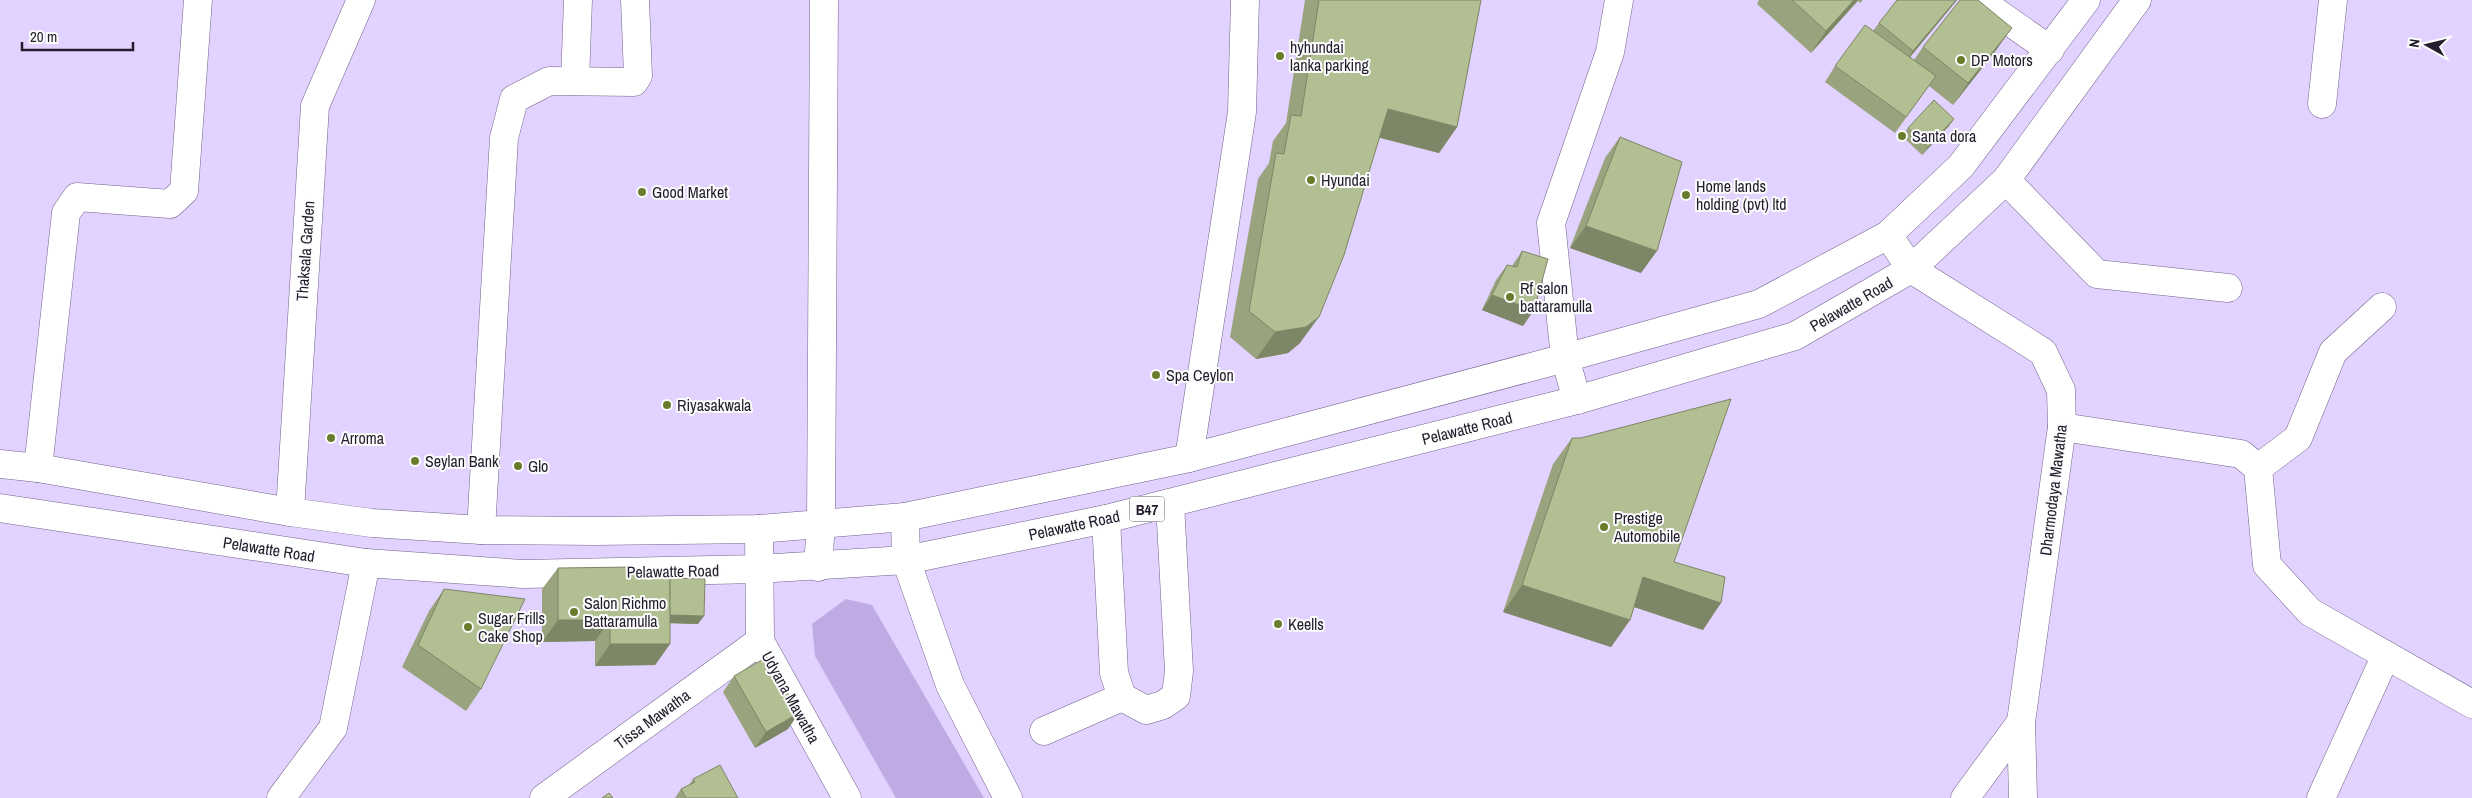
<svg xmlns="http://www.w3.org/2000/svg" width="2472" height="798" font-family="'Archivo Narrow',sans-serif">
<rect width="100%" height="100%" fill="#e2d2ff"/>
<!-- water -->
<polygon fill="#bfaae4" points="846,599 872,605 984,798 896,798 815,656 812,624"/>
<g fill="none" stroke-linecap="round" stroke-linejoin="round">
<!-- minor casing -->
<g stroke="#72638b" stroke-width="29">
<g id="minor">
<polyline points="1979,0 2050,50"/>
<polyline points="575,81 578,0"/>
<polyline points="2322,104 2333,0"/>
<polyline points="2006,180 2097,274 2228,288"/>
<polyline points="1888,235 1911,269 2043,352 2061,390 2062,427 2021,722 2023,798"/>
<polyline points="1577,400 1565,358 1551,223 1610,52 1619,0"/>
<polyline points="2062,427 2241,454 2258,468 2267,565 2310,612 2472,704"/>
<polyline points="1189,458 1242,112 1245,0"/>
<polyline points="38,468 66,213 77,197 170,204 184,191 198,0"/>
<polyline points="2258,468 2298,438 2333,352 2382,307"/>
<polyline points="290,512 315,106 361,0"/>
<polyline points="905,517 906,560 950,685 1008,798"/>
<polyline points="1106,519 1114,673 1122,697 1146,710 1163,705 1176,696 1179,671 1170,503"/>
<polyline points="759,529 760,641 847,798"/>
<polyline points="481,530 504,138 514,99 549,81 634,82 638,76 635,0"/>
<polyline points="818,567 821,523 824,0"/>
<polyline points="1044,731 1122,697"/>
<polyline points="281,798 333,728 366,563"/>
<polyline points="544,798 760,641"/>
<polyline points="1965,798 2021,722"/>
<polyline points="2321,798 2386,655"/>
</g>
</g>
<!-- major casing -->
<g stroke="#72638b" stroke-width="29">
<g id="major">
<polyline points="0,464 38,468 290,512 372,523 481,530 595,531 759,529 905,517 1189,458 1565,358 1759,304 1888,235 1961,166 2086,0"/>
<polyline points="0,508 366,563 523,574 759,569 906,560 1106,519 1577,400 1795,336 1911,269 2006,180 2137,0"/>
</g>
</g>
<!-- minor -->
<use href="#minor" stroke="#fff" stroke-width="28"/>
<!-- major -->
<use href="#major" stroke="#fff" stroke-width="28"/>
</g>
<!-- wall -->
<g fill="#99a47e">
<polygon points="1305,0 1481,0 1457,127 1439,153 1380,138 1300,343 1288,353 1256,359 1230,337 1258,179 1269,163 1273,141 1286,123"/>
<polygon points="1759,0 1863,0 1860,3 1858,1 1811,53 1757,4"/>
<polygon points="1957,0 1910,57 1914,60 1923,47 1997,49 1953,105 1929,86 1895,133 1825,82 1835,66 1873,31 1879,23"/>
<polygon points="1954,119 1948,127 1922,155 1902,136 1908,128"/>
<polygon points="1620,137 1641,273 1570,248 1605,158"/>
<polygon points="1522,251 1523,326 1482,310 1496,280 1507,265 1512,266"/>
<polygon points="1572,438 1674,562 1703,630 1634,607 1630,620 1611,647 1503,612 1553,464"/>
<polygon points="558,568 670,578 698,624 670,623 670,644 655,665 595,666 595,641 542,642 542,589"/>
<polygon points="444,589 481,689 466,711 402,667 429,611"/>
<polygon points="734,676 788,729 755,748 723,692"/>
<polygon points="693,779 738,798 675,798 681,789 689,785"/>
</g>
<!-- shaded-wall -->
<g fill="#7d8666">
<polygon points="1854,0 1858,0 1811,53 1826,31"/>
<polygon points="1956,0 1957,0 1902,67 1913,51"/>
<polygon points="2012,28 1997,49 1953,105 1968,83"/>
<polygon points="1388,109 1457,127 1439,153 1370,135"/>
<polygon points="1954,119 1948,127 1922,155 1928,147"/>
<polygon points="1586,226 1657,251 1641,273 1570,248"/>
<polygon points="1492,295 1534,310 1523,326 1482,310"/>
<polygon points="1319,317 1300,343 1288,353 1256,359 1275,332"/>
<polygon points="1643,577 1721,603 1703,630 1625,604"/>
<polygon points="1522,585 1630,620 1611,647 1503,612"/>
<polygon points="669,615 704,616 698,624 663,623"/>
<polygon points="558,620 610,620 595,641 542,642"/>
<polygon points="610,644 670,644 655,665 595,666"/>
<polygon points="799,713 788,729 755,748 766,732"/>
</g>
<!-- building -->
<g fill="#b2bf92" stroke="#7d8666">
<polygon points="1319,0 1481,0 1457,127 1388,109 1344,255 1319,317 1306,327 1275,332 1249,311 1276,153 1284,154 1291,115 1301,116"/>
<polygon points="1792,0 1854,0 1826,31"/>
<polygon points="1897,0 1956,0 1913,51 1879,23"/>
<polygon points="1960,0 1978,0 2012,28 1968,83 1923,47"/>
<polygon points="1865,25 1936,76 1906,117 1835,66"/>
<polygon points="1934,100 1954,119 1928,147 1908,128"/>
<polygon points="1620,137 1682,162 1657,251 1586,226"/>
<polygon points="1522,251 1548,259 1534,310 1492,295 1507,265 1517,267"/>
<polygon points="1731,399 1674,562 1725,577 1721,603 1643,577 1630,620 1522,585 1572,438 1581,438"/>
<polygon points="634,567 634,575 670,575 670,644 610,644 610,620 558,620 558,568"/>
<polygon points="670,578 705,579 704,616 670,615"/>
<polygon points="444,589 525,599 481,689 418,645"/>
<polygon points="767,657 799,713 766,732 734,676"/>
<polygon points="720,765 738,798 686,798 681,789 695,782 693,779"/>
<polygon points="609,793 613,798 602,798"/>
</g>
<!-- markers -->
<g fill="#697c2c" stroke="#fcfcfc" stroke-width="2">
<circle cx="1280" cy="56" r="5"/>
<circle cx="1961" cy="60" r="5"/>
<circle cx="1902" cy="136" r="5"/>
<circle cx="1311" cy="180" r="5"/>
<circle cx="642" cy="192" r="5"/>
<circle cx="1686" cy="195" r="5"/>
<circle cx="1510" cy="297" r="5"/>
<circle cx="1156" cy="375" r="5"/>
<circle cx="667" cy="405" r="5"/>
<circle cx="331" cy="438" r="5"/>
<circle cx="415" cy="461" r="5"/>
<circle cx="518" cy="466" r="5"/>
<circle cx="1604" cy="527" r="5"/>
<circle cx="574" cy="612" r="5"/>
<circle cx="1278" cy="624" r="5"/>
<circle cx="468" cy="627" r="5"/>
</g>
<g text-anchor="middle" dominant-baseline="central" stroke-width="4" stroke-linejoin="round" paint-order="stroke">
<!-- shield labels -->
<rect fill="#fcfcfc" stroke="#635f6a" stroke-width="1" x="1129.5" y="496.5" width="35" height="25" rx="4"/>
<g font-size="15" font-weight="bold" fill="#221c2c">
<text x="1147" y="509">B47</text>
</g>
<!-- poi labels -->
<g font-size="16" fill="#221c2c" stroke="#fcfcfc" text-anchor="start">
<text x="1290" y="47">hyhundai<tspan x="1290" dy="18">lanka parking</tspan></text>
<text x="1971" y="60">DP Motors</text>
<text x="1912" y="136">Santa dora</text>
<text x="1321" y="180">Hyundai</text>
<text x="1696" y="186">Home lands<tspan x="1696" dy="18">holding (pvt) ltd</tspan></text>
<text x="652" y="192">Good Market</text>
<text x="1520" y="288">Rf salon<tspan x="1520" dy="18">battaramulla</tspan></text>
<text x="1166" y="375">Spa Ceylon</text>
<text x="677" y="405">Riyasakwala</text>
<text x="341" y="438">Arroma</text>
<text x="425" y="461">Seylan Bank</text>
<text x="528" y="466">Glo</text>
<text x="1614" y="518">Prestige<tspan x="1614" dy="18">Automobile</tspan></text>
<text x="584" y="603">Salon Richmo<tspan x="584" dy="18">Battaramulla</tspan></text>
<text x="478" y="618">Sugar Frills<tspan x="478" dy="18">Cake Shop</tspan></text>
<text x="1288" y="624">Keells</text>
</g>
<!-- street labels -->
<g font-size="16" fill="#221c2c" stroke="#fcfcfc">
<text transform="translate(305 251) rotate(-86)">Thaksala Garden</text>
<text transform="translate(1851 304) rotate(-30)">Pelawatte Road</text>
<text transform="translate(1467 428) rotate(-14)">Pelawatte Road</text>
<text transform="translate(2053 490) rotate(-83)">Dharmodaya Mawatha</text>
<text transform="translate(1074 525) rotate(-12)">Pelawatte Road</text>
<text transform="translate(269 549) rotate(9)">Pelawatte Road</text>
<text transform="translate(673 571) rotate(-1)">Pelawatte Road</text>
<text transform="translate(791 697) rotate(61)">Udyana Mawatha</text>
<text transform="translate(652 719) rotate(-36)">Tissa Mawatha</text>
</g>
</g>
<!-- north arrow -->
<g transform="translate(2427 45) rotate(278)" stroke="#fcfcfc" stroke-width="4" paint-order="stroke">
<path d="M0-4L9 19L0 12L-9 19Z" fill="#221c2c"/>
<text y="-8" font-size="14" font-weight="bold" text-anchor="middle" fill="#221c2c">N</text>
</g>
<!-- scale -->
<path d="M22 42v8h111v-8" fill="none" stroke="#221c2c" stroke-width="2.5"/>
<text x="30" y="42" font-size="15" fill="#221c2c" stroke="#fcfcfc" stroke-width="4" paint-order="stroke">20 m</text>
</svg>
